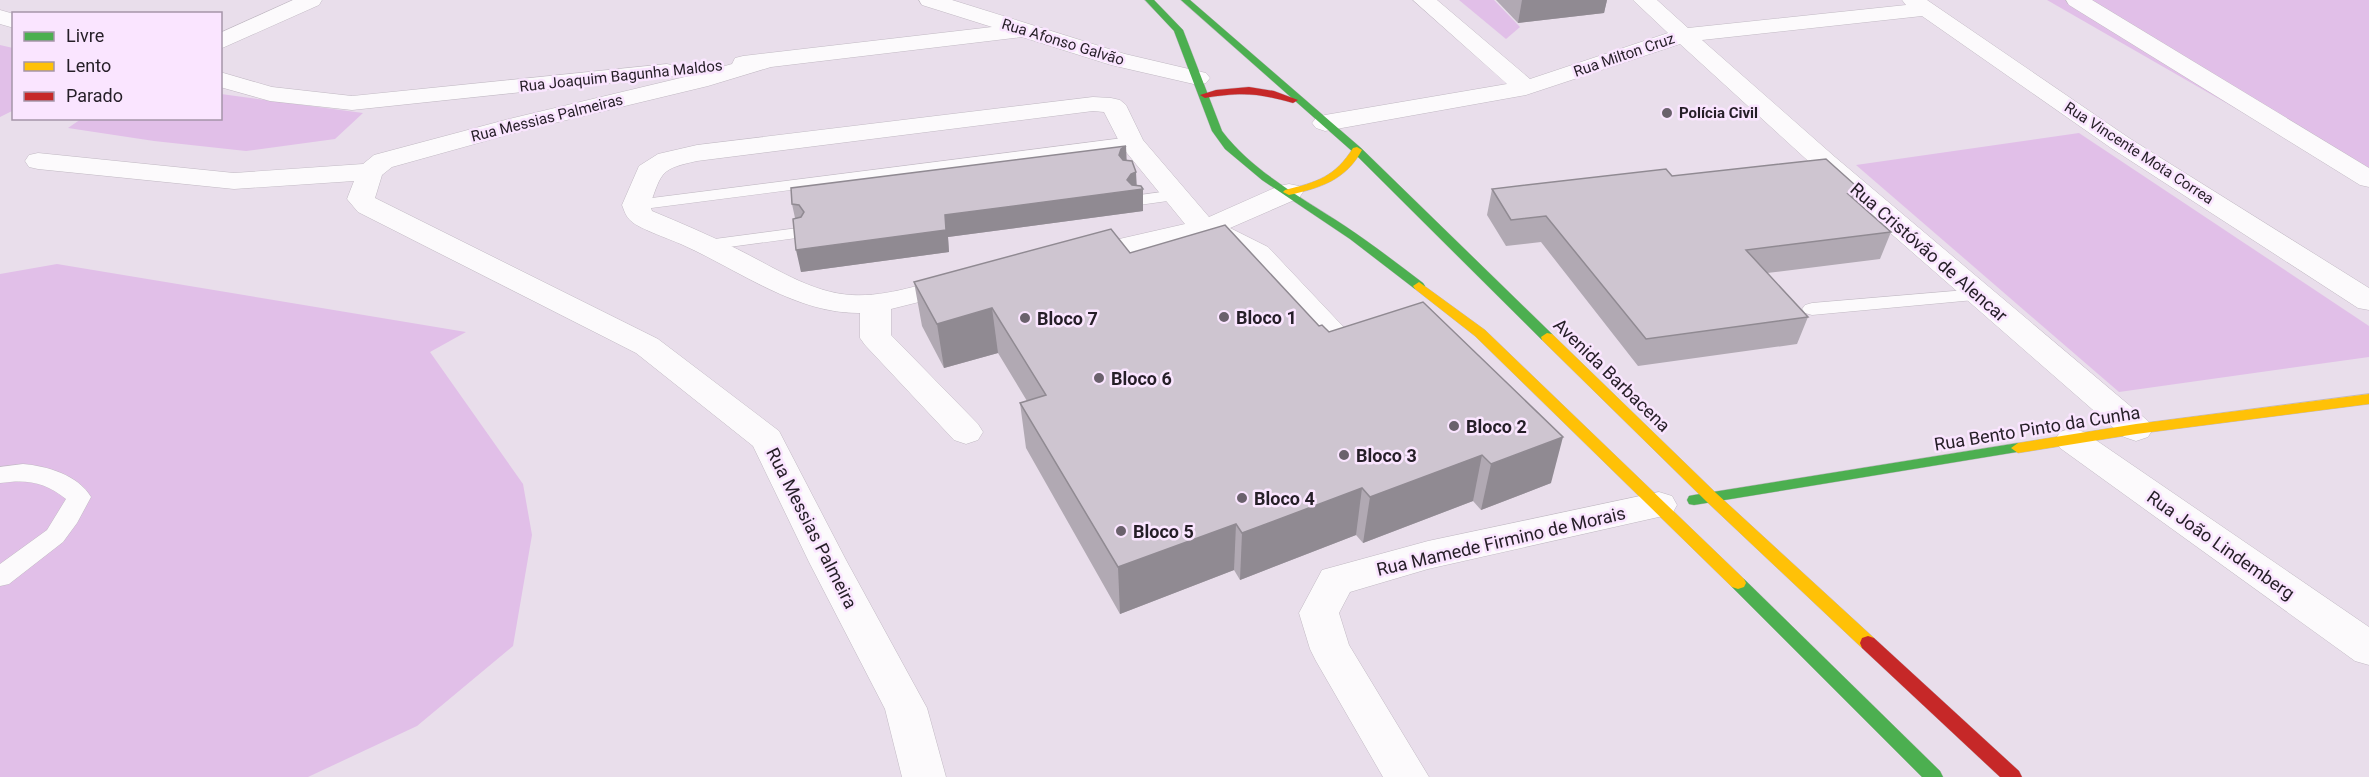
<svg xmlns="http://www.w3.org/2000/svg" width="2369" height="777" font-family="Roboto,sans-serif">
<rect width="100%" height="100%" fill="#e9deeb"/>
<!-- green -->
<g fill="#e1bfe8">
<polygon points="1459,0 1494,0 1520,27 1506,39"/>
<polygon points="2047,0 2369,0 2369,185"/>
<polygon points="0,45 13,48 14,110 0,117"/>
<polygon points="221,94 363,113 335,139 246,151 154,141 68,128 81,119 220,118"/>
<polygon points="2079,133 2369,326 2369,357 2119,392 1856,165"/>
<polygon points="57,264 466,332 430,352 523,484 532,535 513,646 417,726 308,777 0,777 0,274"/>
</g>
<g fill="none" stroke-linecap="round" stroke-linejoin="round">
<!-- lane casing -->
<g stroke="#c1b9c3" stroke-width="1">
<g id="lane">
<polygon points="1131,137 1137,139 1139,142 1137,145 636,210 630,209 627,205 630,201 636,200"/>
<polygon points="1176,190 1182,191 1185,195 1182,199 1139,205 1133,204 1130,200 1133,196"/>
<polygon points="798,228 804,229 807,233 804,237 707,250 701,249 698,245 701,241 707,240"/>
<polygon points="1978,289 1985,291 1988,295 1985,299 1812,315 1805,313 1802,309 1805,305 1812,303"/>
<path d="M 23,464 C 47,466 78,475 91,497 L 77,523 L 63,542 L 9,584 L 0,586 L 0,564 L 47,530 L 66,499 C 45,482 27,479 0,483 L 0,467 Z"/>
</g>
</g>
<!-- street casing -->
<g stroke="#c1b9c3" stroke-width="1">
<g id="street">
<polygon points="293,0 322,0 319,5 220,49 220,33"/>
<polygon points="919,0 952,0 1125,54 1206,73 1210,78 1206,83 1198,85 1111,65 1022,37 771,67 708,86 525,130 392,167 382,175 375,198 658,339 779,431 846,560 927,708 946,777 902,777 885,709 809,562 753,446 636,353 358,212 347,199 354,181 234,189 38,169 29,167 25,161 29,155 38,153 234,173 363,164 374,155 509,119 693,75 732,64 735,58 743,56 992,27 922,5"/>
<polygon points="1413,0 1437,0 1530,79 1668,33 1633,0 1657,0 1688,28 1906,5 1902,0 1927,0 2129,138 2369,288 2369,310 2358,308 2111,148 1922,16 1702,40 1835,157 2148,421 2153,429 2148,437 2136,441 2124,437 1817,169 1680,44 1526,95 1325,131 1316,128 1312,123 1316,118 1325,115 1507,84"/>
<polygon points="2066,0 2092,0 2369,168 2369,187 2360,185 2069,5"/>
<polygon points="0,10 14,14 14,28 0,24"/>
<polygon points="667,64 675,66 679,71 675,76 352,110 270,101 220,87 220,72 272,87 352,96"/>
<path d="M 1093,97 L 1111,98 L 1120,100 L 1126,105 L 1143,140 L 1209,217 L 1279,186 L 1289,184 L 1299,186 L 1303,192 L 1299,198 L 1230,228 L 1268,247 L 1352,336 L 1357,343 L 1352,350 L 1341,353 L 1330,350 L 1248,259 L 1221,244 L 1201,237 L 1081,265 L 1071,262 L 1066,256 L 1071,250 L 1185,224 L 1122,147 L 1104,112 L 1093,111 L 697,161 C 661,169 662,171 650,205 L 652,211 C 681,223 709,235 737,249 C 772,266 811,293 852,295 C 888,297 925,283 960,274 L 971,277 L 975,283 L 971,289 L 891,309 L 891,335 L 978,424 L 983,432 L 978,440 L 966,444 L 954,440 L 865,345 L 860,338 L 860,313 C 797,314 740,271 685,246 C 673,240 639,229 631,221 C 626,217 624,210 622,205 L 639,166 L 658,154 L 697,145 Z"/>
<polygon points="2072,428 2084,432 2369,627 2369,665 2355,661 2060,448 2055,440 2060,432"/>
<polygon points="1659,492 1672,496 1677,505 1672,514 1428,569 1350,592 1339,613 1349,645 1429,777 1383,777 1316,661 1310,649 1299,613 1322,570 1428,541"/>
</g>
</g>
<!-- fast casing -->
<g stroke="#c1b9c3" stroke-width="1">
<g id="fast">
<path d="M 1145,0 L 1154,0 L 1183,30 L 1222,131 C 1253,172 1303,198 1345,226 C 1372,244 1398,264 1423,283 L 1425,286 L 1423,289 L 1415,289 L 1350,239 L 1262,180 L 1225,149 L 1212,131 L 1174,31 Z"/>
<polygon points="1181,0 1190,0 1361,148 1552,334 1553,337 1552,340 1542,340 1353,152"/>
<polygon points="2018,443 2023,445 2025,448 2023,451 1694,505 1689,504 1687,500 1689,496 1694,495"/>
<polygon points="1738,577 1744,579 1940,771 1943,777 1922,777 1732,587 1730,583 1732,579"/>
</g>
</g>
<!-- slow casing -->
<g stroke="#c1b9c3" stroke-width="1">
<g id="slow">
<path d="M 1357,147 L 1362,150 C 1346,180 1320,188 1289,195 L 1283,192 L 1285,190 C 1317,182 1335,177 1353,148 Z"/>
<polygon points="1419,282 1485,330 1744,579 1746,583 1744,587 1738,589 1732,587 1475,336 1415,289 1413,286"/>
<polygon points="1547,333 1552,334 1716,493 1874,638 1876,643 1874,648 1868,650 1862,648 1706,501 1542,340 1541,337"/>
<polygon points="2369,394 2369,404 2136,434 2018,453 2011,448 2018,443 2136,424"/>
</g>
</g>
<!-- jam casing -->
<g stroke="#c1b9c3" stroke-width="1">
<g id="jam">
<path d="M 1249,87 L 1274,91 L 1298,100 L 1293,103 C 1258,93 1241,92 1205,98 L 1200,95 L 1216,90 Z"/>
<polygon points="1868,636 1874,638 2019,771 2022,777 2000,777 1862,648 1860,643 1862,638"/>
</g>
</g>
<!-- lane -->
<use href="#lane" fill="#fcfafc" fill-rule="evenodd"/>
<!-- street -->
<use href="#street" fill="#fcfafc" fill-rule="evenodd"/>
<!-- fast -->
<use href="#fast" fill="#4caf50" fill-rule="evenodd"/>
<!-- slow -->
<use href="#slow" fill="#ffc107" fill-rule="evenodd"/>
<!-- jam -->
<use href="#jam" fill="#c62828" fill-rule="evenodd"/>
</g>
<!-- wall -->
<g fill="#b1a9b3">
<polygon points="1496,0 1607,0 1604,13 1518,23"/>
<polygon points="1126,146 1126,161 1136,172 1136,185 1143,211 948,237 949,252 801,272 795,218 792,204"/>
<polygon points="1672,176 1864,193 1860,204 1891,232 1880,259 1767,273 1808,317 1797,344 1638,366 1541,242 1506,246 1487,215 1492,189"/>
<polygon points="1130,253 1319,326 1551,483 1481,510 1473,501 1363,543 1356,535 1240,580 1234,570 1120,614 1026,448 1020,403 1027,401 998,353 944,368 922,326 914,282"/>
</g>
<!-- shaded-wall -->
<g fill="#908a92">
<polygon points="1522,0 1607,0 1604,13 1518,23"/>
<polygon points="1126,146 1127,167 1119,155 1121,149"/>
<polygon points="1136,172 1137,190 1143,189 1143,211 948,237 949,252 801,272 796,250 945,215"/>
<polygon points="992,308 998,353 944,368 937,324"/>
<polygon points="1563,437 1551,483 1481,510 1491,464"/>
<polygon points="1482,455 1473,501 1363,543 1370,497"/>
<polygon points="1362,488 1356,535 1240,580 1242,533"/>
<polygon points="1236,524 1234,570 1120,614 1118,567"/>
</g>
<!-- building -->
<g fill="#cec5d0" stroke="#908a92" stroke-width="1.5">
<polygon points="1126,146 1121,149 1119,155 1123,160 1132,161 1136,172 1131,174 1127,180 1132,185 1141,186 1143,189 945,215 946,230 796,250 793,219 801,217 804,212 799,205 792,204 791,188"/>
<polygon points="1826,159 1864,193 1848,194 1891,232 1746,250 1808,317 1646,339 1546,216 1511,220 1492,189 1666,169 1672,176"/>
<polygon points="1225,225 1319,326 1322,325 1329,332 1423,302 1563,437 1491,464 1482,455 1370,497 1362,488 1242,533 1236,524 1118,567 1020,403 1046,395 992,308 937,324 914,282 1111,229 1130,253"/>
</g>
<!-- markers -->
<g fill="#6a616c" stroke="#fae5ff" stroke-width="2">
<circle cx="1667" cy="113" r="6"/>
<circle cx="1224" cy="317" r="6"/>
<circle cx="1025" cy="318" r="6"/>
<circle cx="1099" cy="378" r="6"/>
<circle cx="1454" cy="426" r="6"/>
<circle cx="1344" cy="455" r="6"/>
<circle cx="1242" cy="498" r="6"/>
<circle cx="1121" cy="531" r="6"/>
</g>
<g text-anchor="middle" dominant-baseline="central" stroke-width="5" stroke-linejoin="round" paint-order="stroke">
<!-- far-street labels -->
<g font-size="15" fill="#251e27" stroke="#fae5ff">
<text transform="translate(1063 42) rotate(17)">Rua Afonso Galvão</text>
<text transform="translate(1624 55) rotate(-19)">Rua Milton Cruz</text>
<text transform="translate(621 76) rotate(-6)">Rua Joaquim Bagunha Maldos</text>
<text transform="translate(547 118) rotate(-14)">Rua Messias Palmeiras</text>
<text transform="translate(2139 153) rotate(33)">Rua Vincente Mota Correa</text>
</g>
<!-- far-poi labels -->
<g font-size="15" font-weight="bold" fill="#251e27" stroke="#fae5ff" text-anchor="start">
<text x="1679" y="113">Polícia Civil</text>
</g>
<!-- street labels -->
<g font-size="18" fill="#251e27" stroke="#fae5ff">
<text transform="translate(1929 252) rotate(41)">Rua Cristóvão de Alencar</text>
<text transform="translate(1612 375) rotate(44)">Avenida Barbacena</text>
<text transform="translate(2037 428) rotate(-9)">Rua Bento Pinto da Cunha</text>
<text transform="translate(812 528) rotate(63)">Rua Messias Palmeira</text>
<text transform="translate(1501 541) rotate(-13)">Rua Mamede Firmino de Morais</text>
<text transform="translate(2221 545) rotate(35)">Rua João Lindemberg</text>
</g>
<!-- poi labels -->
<g font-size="18" font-weight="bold" fill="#251e27" stroke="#fae5ff" text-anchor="start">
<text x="1236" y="317">Bloco 1</text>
<text x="1037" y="318">Bloco 7</text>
<text x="1111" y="378">Bloco 6</text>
<text x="1466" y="426">Bloco 2</text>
<text x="1356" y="455">Bloco 3</text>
<text x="1254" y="498">Bloco 4</text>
<text x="1133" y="531">Bloco 5</text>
</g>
</g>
<!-- legend -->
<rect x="12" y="12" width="210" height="108" fill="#fae5ff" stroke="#a595a9" stroke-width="1.5"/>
<rect x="24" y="32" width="30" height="9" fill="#4caf50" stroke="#a595a9" stroke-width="1.5"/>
<text x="66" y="42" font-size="18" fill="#251e27">Livre</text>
<rect x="24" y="62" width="30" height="9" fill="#ffc107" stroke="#a595a9" stroke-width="1.5"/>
<text x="66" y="72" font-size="18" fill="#251e27">Lento</text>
<rect x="24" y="92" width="30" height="9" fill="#c62828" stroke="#a595a9" stroke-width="1.5"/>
<text x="66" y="102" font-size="18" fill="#251e27">Parado</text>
</svg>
